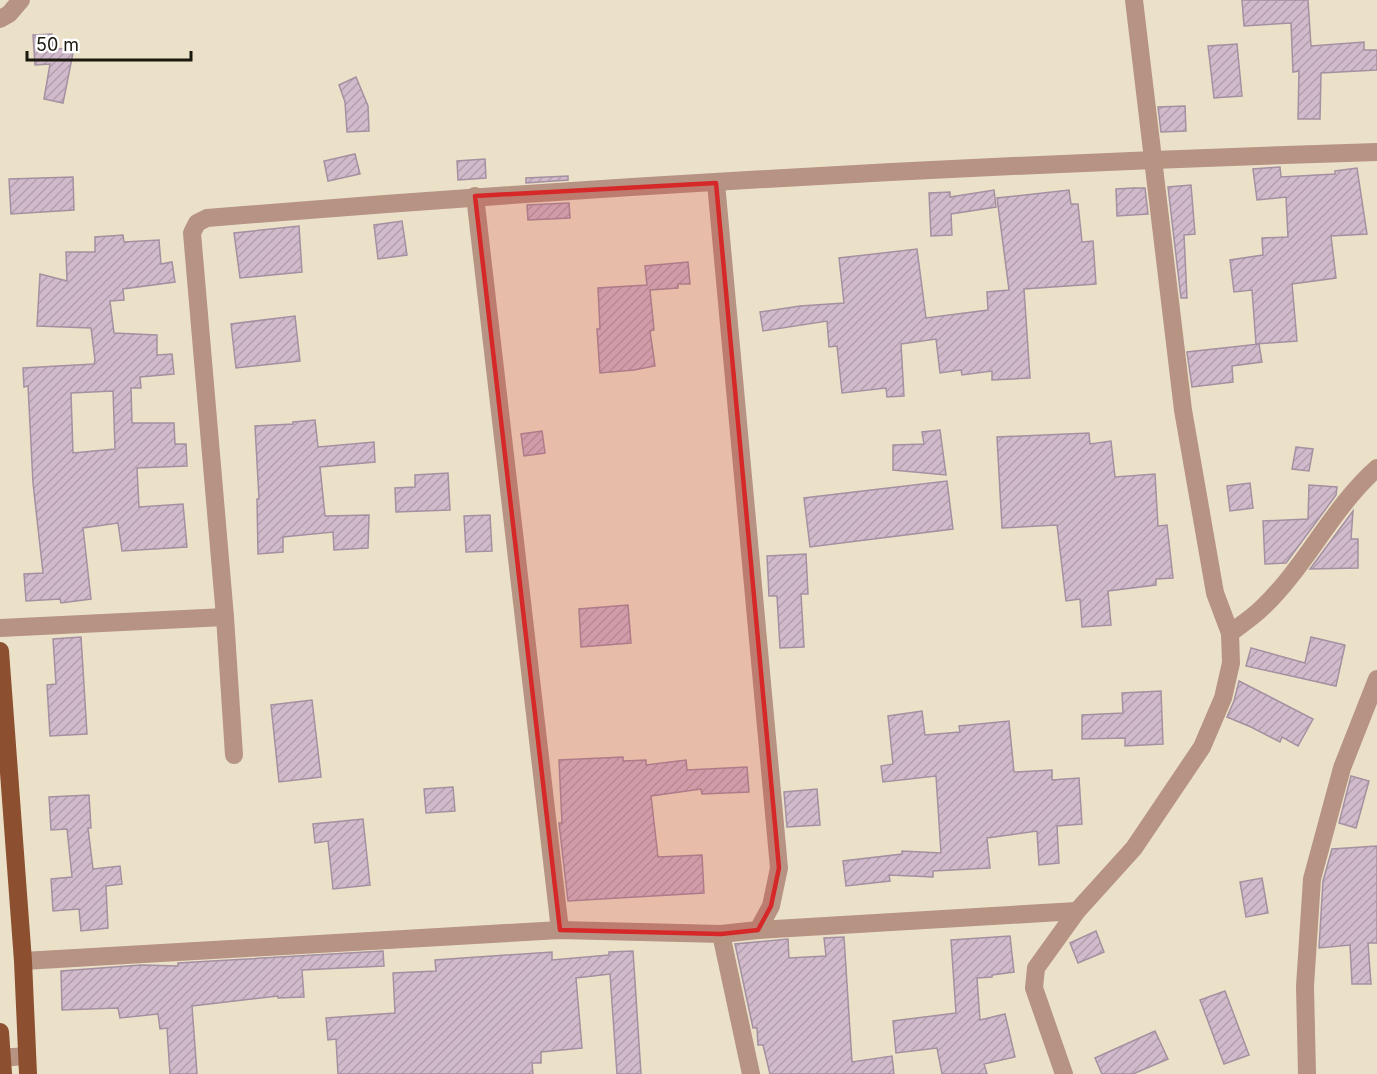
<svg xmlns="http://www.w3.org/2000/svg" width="1377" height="1074" font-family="Inter,sans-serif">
<defs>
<pattern id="building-hatch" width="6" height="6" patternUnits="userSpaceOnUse" patternTransform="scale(1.5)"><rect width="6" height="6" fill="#d0bacb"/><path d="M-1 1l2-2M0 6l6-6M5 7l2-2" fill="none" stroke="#b29fad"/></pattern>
</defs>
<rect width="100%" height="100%" fill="#ebe1c9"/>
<!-- building -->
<g fill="url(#building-hatch)" stroke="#a490a0" stroke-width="1.5" fill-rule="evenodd">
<polygon points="1242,0 1308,0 1311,46 1364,42 1364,50 1377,50 1377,70 1321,73 1320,119 1298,119 1299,71 1293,72 1291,23 1244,26"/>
<polygon points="52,34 53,53 53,49 74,48 63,103 44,99 50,64 35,65 33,35"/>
<polygon points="1237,44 1242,96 1214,98 1208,46"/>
<polygon points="356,77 368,106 369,131 347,132 345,102 339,85"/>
<polygon points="1185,106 1186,131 1161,132 1158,107"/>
<polygon points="355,154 360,174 328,181 324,161"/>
<polygon points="485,159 486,178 458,180 457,161"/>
<polygon points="1280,167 1281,177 1335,174 1335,171 1357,168 1367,234 1331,236 1336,278 1292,284 1297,341 1256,344 1252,290 1234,292 1230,260 1263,255 1262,238 1288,237 1286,197 1257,200 1253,169"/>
<polygon points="568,176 568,180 526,183 526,178"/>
<polygon points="73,177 74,210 11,214 9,179"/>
<polygon points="1191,185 1195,234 1184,235 1187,298 1181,298 1168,187"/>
<polygon points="1134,188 1145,188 1148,214 1117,216 1116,189"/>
<polygon points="994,190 996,207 951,214 952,235 931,236 929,193 950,192 950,197"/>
<polygon points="1069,190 1071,204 1078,204 1082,242 1093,241 1096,284 1024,289 1030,378 992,380 992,371 962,375 961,370 940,373 936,339 901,344 904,396 887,397 886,388 842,393 837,346 829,347 827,321 763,331 760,312 800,306 844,303 839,258 917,249 926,318 988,310 987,292 1009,290 997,198"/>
<polygon points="569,203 570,218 528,220 527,205"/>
<polygon points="402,221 407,255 378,259 374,225"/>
<polygon points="299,226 302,272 240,278 234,233"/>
<path d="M 123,235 L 124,242 L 159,240 L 161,264 L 172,262 L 175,282 L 123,289 L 124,300 L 110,301 L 114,333 L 157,335 L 157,355 L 172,354 L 174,374 L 140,377 L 141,388 L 131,388 L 132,423 L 174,423 L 175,444 L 186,444 L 187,466 L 137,468 L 139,507 L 183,504 L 187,547 L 122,551 L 118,523 L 83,528 L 91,599 L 61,603 L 60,599 L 26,601 L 24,574 L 43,573 L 33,483 L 28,386 L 24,387 L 23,368 L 94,364 L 95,360 L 91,328 L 37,326 L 40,274 L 67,281 L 66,252 L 95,252 L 95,237 ZM 113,391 L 115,449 L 73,453 L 71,393 Z"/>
<polygon points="688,262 690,284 678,284 678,288 650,290 654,330 650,331 655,366 634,370 600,373 597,329 600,329 598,288 647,285 645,266"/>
<polygon points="295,316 300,361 236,368 231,324"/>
<polygon points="1259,344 1262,362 1232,366 1233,382 1192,387 1187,352"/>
<polygon points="315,420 318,447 374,442 375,462 320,467 325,516 369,515 368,548 334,550 333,532 283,537 283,552 258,554 257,499 259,499 255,426 293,424 293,422"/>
<polygon points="940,430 946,475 893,470 893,445 924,444 922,432"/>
<polygon points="542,431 545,453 524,456 521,434"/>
<polygon points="1089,433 1090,444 1111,441 1115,477 1155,474 1158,526 1167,525 1173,578 1156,579 1156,585 1108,591 1111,625 1082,627 1080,599 1066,601 1057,525 1002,528 997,437"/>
<polygon points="1296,447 1313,449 1309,471 1292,469"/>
<polygon points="448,473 450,510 396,512 395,488 415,487 415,475"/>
<polygon points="947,481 953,529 810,547 804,498"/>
<polygon points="1250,483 1253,508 1230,511 1227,486"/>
<polygon points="1309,485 1337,487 1336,495 1286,563 1265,564 1263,521 1308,519"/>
<polygon points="1353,511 1351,539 1358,539 1358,568 1310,569"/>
<polygon points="490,515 492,551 466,552 464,516"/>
<polygon points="806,554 808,594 801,594 804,647 780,648 777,596 769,596 767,556"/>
<polygon points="628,605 631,643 581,647 579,609"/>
<polygon points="81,637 87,734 50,736 47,685 56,684 53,639"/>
<polygon points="1311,637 1345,645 1336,686 1246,666 1251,648 1305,663"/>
<polygon points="1239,681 1313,719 1298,746 1282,737 1280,742 1251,727 1227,717 1234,701"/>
<polygon points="1161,691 1163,744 1125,746 1125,738 1082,739 1082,715 1123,713 1122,693"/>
<polygon points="312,700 321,777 279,782 271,705"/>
<polygon points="922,711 925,735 960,732 959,726 1009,721 1014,772 1052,770 1052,780 1079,778 1082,824 1057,826 1059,863 1039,865 1037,831 987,838 990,868 933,871 933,877 889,875 890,881 846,886 843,861 902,854 902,851 941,853 936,776 883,782 881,766 893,764 888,716"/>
<polygon points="623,757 623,761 646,760 646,765 686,760 687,770 747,767 749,792 702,794 701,789 651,796 658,857 702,855 704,893 568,901 559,823 562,823 559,760"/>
<polygon points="1351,776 1369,781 1356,828 1339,823"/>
<polygon points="453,787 455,811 426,813 424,789"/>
<polygon points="817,789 820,825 787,827 784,792"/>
<polygon points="89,795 91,828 88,828 93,869 120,866 122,884 106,886 108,928 81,931 79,909 53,911 51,879 72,877 67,829 51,830 49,797"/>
<polygon points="363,819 370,885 333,889 328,841 315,843 313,824"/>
<polygon points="1377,846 1377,943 1368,943 1371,984 1352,984 1350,945 1319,948 1323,881 1332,849"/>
<polygon points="1262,878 1268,913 1246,917 1240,882"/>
<polygon points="1096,931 1104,952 1078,963 1070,943"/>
<polygon points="1010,936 1014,972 992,975 992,977 977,978 980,1020 1005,1014 1015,1057 984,1064 987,1074 942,1074 937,1048 896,1053 893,1021 956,1013 951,940"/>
<polygon points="844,937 852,1062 892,1056 894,1074 770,1074 763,1045 758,1045 757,1028 753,1028 735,944 788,939 789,958 826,956 824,938"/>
<polygon points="383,951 384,966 302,970 304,997 278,998 278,996 192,1006 197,1074 170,1074 167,1028 160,1029 158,1014 120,1018 118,1008 62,1010 61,971 141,965 178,966 178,963"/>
<polygon points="633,951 641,1074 617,1074 610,974 576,978 582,1048 541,1052 541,1063 532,1063 533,1074 338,1074 336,1039 328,1040 326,1018 395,1013 393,973 436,971 435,960 552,952 552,960 609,955 609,952"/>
<polygon points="1225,991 1249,1055 1224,1064 1200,1000"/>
<polygon points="1155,1031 1168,1059 1133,1074 1102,1074 1095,1058"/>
</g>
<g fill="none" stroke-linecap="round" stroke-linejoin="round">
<!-- minor -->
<g stroke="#b69382" stroke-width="18">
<polyline points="0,19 9,14 21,0"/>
<polyline points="716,183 779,868 771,906 758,930"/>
<polyline points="475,196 560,930"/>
<polyline points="0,628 225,617"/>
<path d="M 1230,633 C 1241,625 1253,617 1263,607 C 1306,566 1332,508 1377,468"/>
<path d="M 234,755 L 225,617 L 192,233 L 197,223 L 207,218 C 596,186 987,164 1377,152"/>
<polyline points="721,934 751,1074"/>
<polyline points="23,961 560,930 721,934 758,930 1077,911"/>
<polyline points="0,1058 26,1056"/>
<polyline points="1064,1074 1034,988 1036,968 1077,911 1134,848 1202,747 1223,698 1231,663 1230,633 1215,593 1183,410 1134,0"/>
<polyline points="1307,1074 1305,986 1312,879 1342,768 1377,679"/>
</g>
<!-- major -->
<g stroke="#8c5030" stroke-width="18">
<polyline points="0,651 23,961 28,1074"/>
<polyline points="0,1032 3,1074"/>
</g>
</g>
<!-- marked area -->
<path fill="#d62828" fill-opacity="0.2" stroke="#d62828" stroke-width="4.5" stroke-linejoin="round" d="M 716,183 L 779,868 L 771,906 L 758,930 L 721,934 L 560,930 L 475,196 Z"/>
<!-- scale -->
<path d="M27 51v9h164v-9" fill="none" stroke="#1b180f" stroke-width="3"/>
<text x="36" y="51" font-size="18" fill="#1b180f" stroke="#ffffff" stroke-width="4.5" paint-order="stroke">50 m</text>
</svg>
